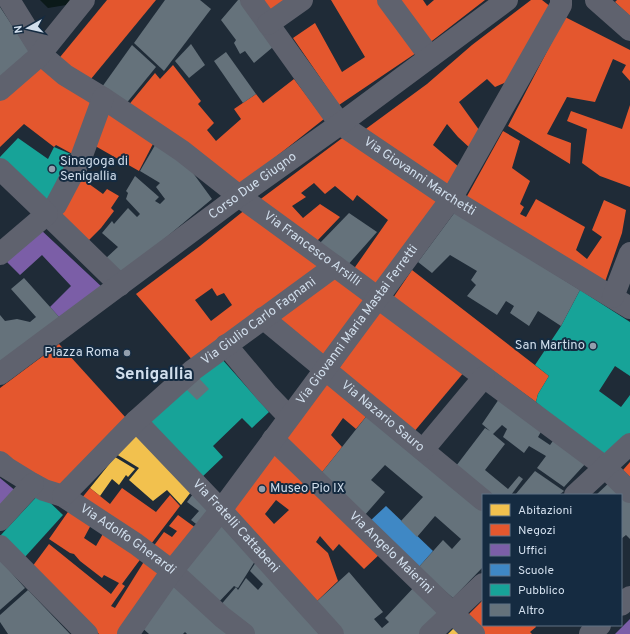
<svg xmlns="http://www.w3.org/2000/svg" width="630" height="634" font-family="Overpass,sans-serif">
<rect width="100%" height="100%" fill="#1f2b37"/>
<!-- water -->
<polygon fill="#0b1919" points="40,0 71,0 66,5 48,8"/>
<!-- homes -->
<g fill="#f2c14e">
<polygon points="138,431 194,488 181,505 167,490 153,501 129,480 139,468 116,454"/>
<polygon points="115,457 135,469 128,477 126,475 119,485 112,479 100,496 90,488"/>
<polygon points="455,627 462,634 448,634"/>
</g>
<!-- shops -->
<g fill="#e4572e" fill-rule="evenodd">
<polygon points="107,0 156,0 86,85 56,62"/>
<polygon points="262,0 287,0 270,12"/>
<polygon points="331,0 382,0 419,51 339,105 293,38 315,23 342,72 365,57"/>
<polygon points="394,0 423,0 427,6 434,0 485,0 428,44"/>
<polygon points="531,0 542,0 551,7 511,80 495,87 487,79 459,102 482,134 471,149 458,137 447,124 433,145 459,167 446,189 363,131 427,84 472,45"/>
<polygon points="617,0 630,0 630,16 615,2"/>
<polygon points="565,17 630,50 630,81 622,72 626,65 613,59 595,102 567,97 547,134 571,143 570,164 508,126"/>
<polygon points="39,65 96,106 78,157 56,145 54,147 24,124 0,147 0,98"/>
<polygon points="173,65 201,101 198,104 214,123 207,130 216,141 241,119 234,109 256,94 263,103 294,79 324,119 235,189 127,107 155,73 160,79"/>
<polygon points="630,105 630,187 600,176 582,163 587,129 567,121 571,111 622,129"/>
<polygon points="103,107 155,140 139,171 90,143"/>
<polygon points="503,131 520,141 512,168 530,181 520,204 524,207 520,214 526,217 536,199 585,227 576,250 587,259 602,237 592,230 604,200 626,210 622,233 605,282 466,198"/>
<polygon points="345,136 442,201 378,289 353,270 388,220 357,195 353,201 335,186 325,194 314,183 301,193 306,197 292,206 303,218 320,204 340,217 317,241 258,201"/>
<polygon points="78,176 103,194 107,189 119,196 111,208 114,211 101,228 88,241 57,211"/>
<path d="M 246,209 L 328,267 L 194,362 L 136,294 L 200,246 ZM 212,288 L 217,296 L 224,293 L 232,305 L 211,321 L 195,300 Z"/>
<polygon points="412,270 549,376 538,394 536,402 393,298"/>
<polygon points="334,275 370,300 323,360 274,318"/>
<polygon points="380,308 465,371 413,433 338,370"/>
<polygon points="59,344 126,418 57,488 0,452 0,388"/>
<polygon points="327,377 369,413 356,429 343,418 331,435 342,447 319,476 281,438"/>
<path d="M 275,451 L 382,552 L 364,569 L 339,544 L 333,551 L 320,536 L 316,542 L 328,553 L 338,581 L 314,604 L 230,512 ZM 276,500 L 289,510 L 274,524 L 265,514 Z"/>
<polygon points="630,462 630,477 623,470"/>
<polygon points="90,488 110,504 122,488 156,512 170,495 180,506 148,548 81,499"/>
<polygon points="70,509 92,523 84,538 96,546 104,532 142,557 122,584 125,586 111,606 115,608 145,560 166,574 123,634 99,634 32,567 49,544 111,594 119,583 104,575 102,578 80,561 74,554 70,553 49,539"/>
<polygon points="178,515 200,531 171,566 150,551 164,532 172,537 177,531 169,526"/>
<polygon points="483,600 483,625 535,625 536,627 530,632 532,634 484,634 467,616"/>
</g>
<!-- offices -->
<g fill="#7b5ea7">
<polygon points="40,229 103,288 60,318 50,307 71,286 42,255 20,275 7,262"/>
<polygon points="0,478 17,492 0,511"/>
<polygon points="630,619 630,634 615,634"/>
</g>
<!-- schools -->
<polygon fill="#3f88c5" points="386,506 433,551 418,568 370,521"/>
<!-- public -->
<g fill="#17a398">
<polygon points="18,138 48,159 54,147 78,157 51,205 0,160 0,157"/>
<polygon points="580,290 630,322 630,376 615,366 599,391 621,407 630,395 630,435 604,460 536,402 538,394 549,376 535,365 561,326"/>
<polygon points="221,358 269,412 252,428 242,418 213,446 223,457 199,480 146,425"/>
<polygon points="40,493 63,515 24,558 0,536"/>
</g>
<!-- building -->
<g fill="#65727b">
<polygon points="165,0 200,0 211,9 164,71 134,43"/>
<polygon points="238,0 240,0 273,47 254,63 245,51 240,54 234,43 236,40 221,20"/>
<polygon points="0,7 33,57 0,84"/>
<polygon points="191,44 205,65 189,78 175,61"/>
<polygon points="132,45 156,67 125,105 102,87"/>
<polygon points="226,52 256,94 243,103 214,61"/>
<polygon points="158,140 185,162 212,199 121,275 105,259 118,247 102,233 112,221 114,224 128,208 137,217 140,214 126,199 128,193 126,191 135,176 159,197 155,201 160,204 165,199 156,187 160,183 140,171"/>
<polygon points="455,212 580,290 561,326 538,311 529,326 510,313 514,306 506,301 497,315 467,296 476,285 471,280 477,271 450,255 432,273 418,262"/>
<polygon points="349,213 377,232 346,267 318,245"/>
<polygon points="24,278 60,318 0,362 0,315 5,321 17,319 30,322 36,317 11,289"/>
<polygon points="197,376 209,389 197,400 185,388"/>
<polygon points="499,399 542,430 538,437 550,445 555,438 587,462 564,487 537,468 546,456 529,446 524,453 503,437 507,429 502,425 493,434 505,444 485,470 508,489 519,476 523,479 511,495 493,495 456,466 485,428 490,431 482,424"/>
<polygon points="369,413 483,509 483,567 453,598 418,568 443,540 452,549 461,539 435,516 417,537 401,521 423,497 385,465 371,480 385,492 364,516 319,476"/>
<polygon points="535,471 564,491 559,495 515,495"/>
<polygon points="612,480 630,499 630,539 626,535 621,539 621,495 596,495"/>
<polygon points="196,490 213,508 200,527 191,520 199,511 187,502"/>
<polygon points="221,520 257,558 238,588 234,586 217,604 179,572"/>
<polygon points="258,559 319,634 253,634 219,607 236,587 238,590 246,578 258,590 263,584 250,571"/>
<polygon points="0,560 25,588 0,610"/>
<polygon points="349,572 383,612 374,619 382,628 389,622 385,618 416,585 444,613 421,634 343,634 314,604"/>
<polygon points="174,580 239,634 187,634 185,632 183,634 149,634 140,626"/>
<polygon points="28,590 70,634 8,634 0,622 0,615"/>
</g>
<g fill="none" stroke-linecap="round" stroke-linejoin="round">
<!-- minor -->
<g stroke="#5f626e" stroke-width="22">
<path id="s1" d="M 9,0 L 45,58 L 65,75 L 103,98 L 182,151 L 239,196 L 335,266 L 605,467 L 630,492"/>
<path id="s2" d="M 251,0 L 340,124 L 451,199 L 630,308"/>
<polyline points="388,0 430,57"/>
<polyline points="596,0 630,30"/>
<polyline points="268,24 302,0"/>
<polyline points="0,90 38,57 84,0"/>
<polyline points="103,98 81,158 56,205 47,214 120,285"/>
<polyline points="0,169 47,214 0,254"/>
<polyline points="613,297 630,253"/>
<path id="s3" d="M 263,318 L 483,500"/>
<polyline points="226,345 267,394 289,417"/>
<path id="s4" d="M 0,374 L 239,196 L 340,124 L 507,0"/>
<path id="s5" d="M 136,421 L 221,510 L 333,634"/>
<path id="s6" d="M 273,439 L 474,634"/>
<polyline points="423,450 484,377"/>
<path id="s7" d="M 0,462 L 7,468 L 33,484 L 44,490 L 63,496 L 136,544 L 172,571 L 222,617 L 244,634"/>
<polyline points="575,495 630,444"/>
<path id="s8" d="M 63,496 L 136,421 L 193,370 L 335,266"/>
<polyline points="0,520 33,484"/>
<polyline points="0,546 87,634"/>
<polyline points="621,605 630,597"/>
<path id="s9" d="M 128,634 L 172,571 L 221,510 L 451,199 L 561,5 L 561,0"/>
<polyline points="430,634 483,584"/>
<polyline points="590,634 600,625"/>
</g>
</g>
<!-- markers -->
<g fill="#939fad" stroke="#152b41" stroke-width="1.5">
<circle cx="52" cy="169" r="4"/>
<circle cx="593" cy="346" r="4"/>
<circle cx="127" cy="353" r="4"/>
<circle cx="262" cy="489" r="4"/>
</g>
<g text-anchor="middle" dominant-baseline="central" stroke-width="4" stroke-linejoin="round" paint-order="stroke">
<!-- poi labels -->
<g font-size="13" fill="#d1deec" stroke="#152b41" text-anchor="start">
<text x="60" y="162">Sinagoga di<tspan x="60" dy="15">Senigallia</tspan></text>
<text x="585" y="346" text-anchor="end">San Martino</text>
<text x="119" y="353" text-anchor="end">Piazza Roma</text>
<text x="270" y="489">Museo Pio IX</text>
</g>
<!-- street labels -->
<g font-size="13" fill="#d1deec" stroke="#152b41">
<text stroke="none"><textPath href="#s2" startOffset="248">Via Giovanni Marchetti</textPath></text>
<text stroke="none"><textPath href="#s4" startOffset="315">Corso Due Giugno</textPath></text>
<text stroke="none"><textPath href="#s1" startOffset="397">Via Francesco Arsilli</textPath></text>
<text stroke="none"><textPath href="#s8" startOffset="263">Via Giulio Carlo Fagnani</textPath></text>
<text stroke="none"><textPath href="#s9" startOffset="385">Via Giovanni Maria Mastai Ferretti</textPath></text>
<text stroke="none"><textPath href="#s3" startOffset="155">Via Nazario Sauro</textPath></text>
<text stroke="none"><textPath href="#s5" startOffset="145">Via Fratelli Cattabeni</textPath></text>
<text stroke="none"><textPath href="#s7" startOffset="150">Via Adolfo Gherardi</textPath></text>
<text stroke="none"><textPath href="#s6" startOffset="164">Via Angelo Maierini</textPath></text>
</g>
<!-- district labels -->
<g font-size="17" font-weight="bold" fill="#d1deec" stroke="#152b41">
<text x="154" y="375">Senigallia</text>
</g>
</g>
<!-- legend -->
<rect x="482" y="494" width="140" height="132" fill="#152b41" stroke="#607385"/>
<rect x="490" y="504" width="20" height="12" fill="#f2c14e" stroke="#607385"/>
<text x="518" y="514" font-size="12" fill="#d1deec">Abitazioni</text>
<rect x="490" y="524" width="20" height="12" fill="#e4572e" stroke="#607385"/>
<text x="518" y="534" font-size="12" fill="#d1deec">Negozi</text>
<rect x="490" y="544" width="20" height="12" fill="#7b5ea7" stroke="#607385"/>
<text x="518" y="554" font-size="12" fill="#d1deec">Uffici</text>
<rect x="490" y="564" width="20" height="12" fill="#3f88c5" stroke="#607385"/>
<text x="518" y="574" font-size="12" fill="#d1deec">Scuole</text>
<rect x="490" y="584" width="20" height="12" fill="#17a398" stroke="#607385"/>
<text x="518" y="594" font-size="12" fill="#d1deec">Pubblico</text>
<rect x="490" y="604" width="20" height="12" fill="#65727b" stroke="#607385"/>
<text x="518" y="614" font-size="12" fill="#d1deec">Altro</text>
<!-- north arrow -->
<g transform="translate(28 28) rotate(262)" stroke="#152b41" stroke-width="3" paint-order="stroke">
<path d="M0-3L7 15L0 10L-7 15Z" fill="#d1deec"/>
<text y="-6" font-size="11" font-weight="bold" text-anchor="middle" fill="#d1deec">N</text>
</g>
</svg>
